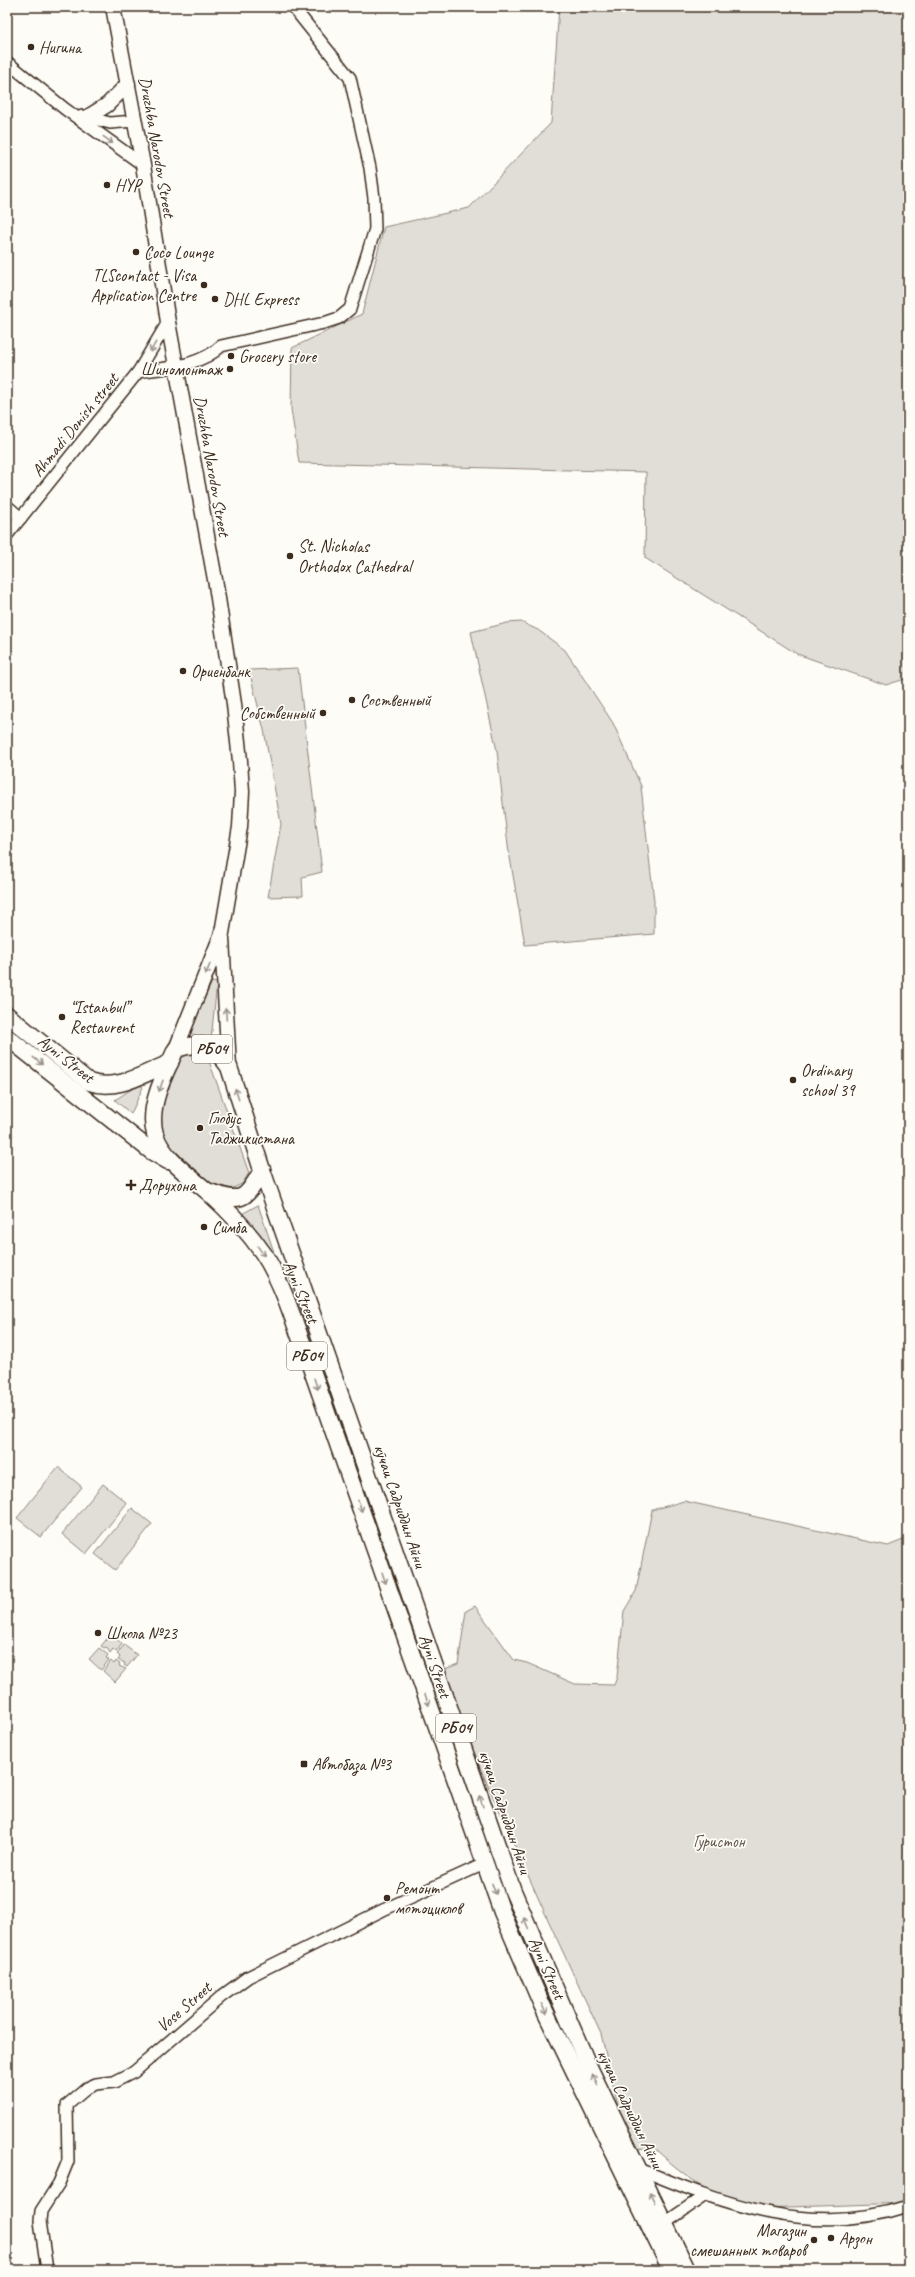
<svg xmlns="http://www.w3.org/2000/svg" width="915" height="2277" font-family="Caveat,sans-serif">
<rect width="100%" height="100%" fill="#fdfcf7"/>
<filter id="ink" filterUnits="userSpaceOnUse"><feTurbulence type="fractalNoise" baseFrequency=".025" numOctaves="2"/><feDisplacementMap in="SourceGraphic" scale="8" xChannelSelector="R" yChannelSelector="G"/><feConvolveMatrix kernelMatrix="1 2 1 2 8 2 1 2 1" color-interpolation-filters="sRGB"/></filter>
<g filter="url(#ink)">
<!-- green -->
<g fill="#e1ded7" stroke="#8e847a">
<polygon points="559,7 908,7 908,678 886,685 797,654 645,558 646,472 299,463 291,409 292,348 362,314 384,227 469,208 551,123"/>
<polygon points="521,622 538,630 565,650 613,723 641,786 654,901 654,934 525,945 508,846 497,751 471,632 507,623"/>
<polygon points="298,668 322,872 302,877 303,896 268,897 281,824 264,730 249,670"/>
<polygon points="212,982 217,983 211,1040 189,1033"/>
<polygon points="190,1054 201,1054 209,1061 249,1173 242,1184 222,1193 163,1140 158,1112 179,1059"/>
<polygon points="139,1084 143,1087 131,1114 115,1100"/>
<polygon points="258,1205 274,1252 270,1255 240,1215"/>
<polygon points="58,1467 82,1487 41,1537 17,1518"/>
<polygon points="103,1484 127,1503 86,1554 62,1534"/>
<polygon points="684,1501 888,1546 908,1538 908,2203 730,2209 673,2165 654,2148 628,2149 601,2034 544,1911 437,1672 458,1664 466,1611 475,1606 514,1660 527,1663 575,1684 614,1685 617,1677 624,1611 636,1591 652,1510"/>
<polygon points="132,1508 152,1524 115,1570 95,1554"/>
<polygon points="111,1634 122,1644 116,1652 113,1649 110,1653 106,1647 104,1648 101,1646"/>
<polygon points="124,1645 137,1655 127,1667 124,1665 125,1663 118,1660 120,1657 117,1654"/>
<polygon points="99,1648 108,1655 106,1658 109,1660 101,1670 89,1659"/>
<polygon points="111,1661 114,1664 116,1661 120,1664 119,1666 126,1669 115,1682 103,1671"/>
</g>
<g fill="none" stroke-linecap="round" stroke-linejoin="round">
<!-- minor casing -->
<g stroke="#3b2a1e" stroke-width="14">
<g id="minor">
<polyline points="7,62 65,109 143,165"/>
<polyline points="82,116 110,123 134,121"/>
<path d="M 138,372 C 165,368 201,366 221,346 L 324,323 L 339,318 L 350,309 L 375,229 L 374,198 L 370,168 L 350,78 L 293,7"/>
<polyline points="7,506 21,518"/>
<polyline points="7,535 138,372 168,322"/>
<path d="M 637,2168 C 726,2205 812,2238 908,2206"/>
<polyline points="665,2223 704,2196"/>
<polyline points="47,2270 40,2221 41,2211 59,2183 68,2161 67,2105 87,2088 96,2084 114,2082 134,2072 222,1996 248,1977 383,1910 484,1864"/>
</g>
</g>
<!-- major casing -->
<g stroke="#3b2a1e" stroke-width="17">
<g id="major">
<polyline points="113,7 143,165 168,322 216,585 234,704 240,761 242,792 240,827 222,933 176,1049"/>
<polyline points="86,118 107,105 128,84"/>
<polyline points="222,938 229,1067"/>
</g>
</g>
<!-- highway casing -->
<g stroke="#3b2a1e" stroke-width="19">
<g id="highway">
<path d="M 7,1015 L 89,1082 C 118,1092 144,1073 170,1063"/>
<polyline points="7,1037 151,1151 168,1161"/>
<polyline points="262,1170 513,1891 588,2065 687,2270"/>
<path d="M 207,1191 C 241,1203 245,1202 262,1170 L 229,1067 C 214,1045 201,1041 176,1049 C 165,1074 147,1106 155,1134 C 162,1158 190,1176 208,1192 C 227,1209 248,1231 263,1253 C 283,1283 293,1320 306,1353 L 502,1912 L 542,2005 L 671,2270"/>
</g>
</g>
<!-- minor -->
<use href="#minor" stroke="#fdfcf7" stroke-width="11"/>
<!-- major -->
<use href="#major" stroke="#fdfcf7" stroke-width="14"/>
<!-- highway -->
<use href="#highway" stroke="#fdfcf7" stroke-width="16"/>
</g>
<!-- one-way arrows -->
<defs><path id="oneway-shaft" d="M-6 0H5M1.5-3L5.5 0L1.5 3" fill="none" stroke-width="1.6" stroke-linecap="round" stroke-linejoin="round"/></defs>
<g stroke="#9c938a">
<use href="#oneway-shaft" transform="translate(108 140) rotate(36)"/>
<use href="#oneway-shaft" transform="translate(153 347) rotate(120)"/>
<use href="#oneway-shaft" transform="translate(208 969) rotate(112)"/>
<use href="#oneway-shaft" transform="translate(226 1014) rotate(-93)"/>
<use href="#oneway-shaft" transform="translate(38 1061) rotate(38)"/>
<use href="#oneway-shaft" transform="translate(161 1086) rotate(109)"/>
<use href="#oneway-shaft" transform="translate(237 1094) rotate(-107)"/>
<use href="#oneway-shaft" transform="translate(261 1251) rotate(55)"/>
<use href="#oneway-shaft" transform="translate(316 1384) rotate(71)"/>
<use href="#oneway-shaft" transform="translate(360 1506) rotate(71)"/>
<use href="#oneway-shaft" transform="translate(384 1578) rotate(71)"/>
<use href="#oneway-shaft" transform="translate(427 1700) rotate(71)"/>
<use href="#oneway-shaft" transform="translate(481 1801) rotate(-109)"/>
<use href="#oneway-shaft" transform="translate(494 1889) rotate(70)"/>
<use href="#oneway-shaft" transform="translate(526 1923) rotate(-113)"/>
<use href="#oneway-shaft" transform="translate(544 2009) rotate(64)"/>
<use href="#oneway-shaft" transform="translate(595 2080) rotate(-116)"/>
<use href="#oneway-shaft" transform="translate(652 2197) rotate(-116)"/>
</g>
</g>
<!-- markers -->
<g fill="#3b2a1e" stroke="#fdfcf7" stroke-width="1.5">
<circle cx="31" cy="47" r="4"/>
<circle cx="107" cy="185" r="4"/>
<circle cx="136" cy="252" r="4"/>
<circle cx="204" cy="285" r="4"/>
<circle cx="215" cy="299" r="4"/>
<circle cx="231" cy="356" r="4"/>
<circle cx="230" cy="369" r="4"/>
<circle cx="290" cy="556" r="4"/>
<circle cx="183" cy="671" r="4"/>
<circle cx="352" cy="700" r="4"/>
<circle cx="323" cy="713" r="4"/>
<circle cx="62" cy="1017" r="4"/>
<circle cx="793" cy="1080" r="4"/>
<circle cx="200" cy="1128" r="4"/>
<path d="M129 1179h4v4h4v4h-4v4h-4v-4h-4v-4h4z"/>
<circle cx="204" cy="1227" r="4"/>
<circle cx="98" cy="1633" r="4"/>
<rect x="300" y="1760" width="8" height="8" rx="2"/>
<circle cx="387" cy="1898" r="4"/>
<circle cx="831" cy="2238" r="4"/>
<circle cx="814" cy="2240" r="4"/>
</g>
<g text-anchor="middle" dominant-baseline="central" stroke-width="3.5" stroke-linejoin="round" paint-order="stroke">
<!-- shield labels -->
<g fill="#fdfcf7" stroke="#75695f" stroke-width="1">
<rect x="192" y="1035" width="40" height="28" rx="3"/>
<rect x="287" y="1342" width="40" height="28" rx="3"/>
<rect x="436" y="1714" width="40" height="28" rx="3"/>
</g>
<g font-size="16" font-weight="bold" fill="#3b2a1e">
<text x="212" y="1049">РБ04</text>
<text x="307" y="1356">РБ04</text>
<text x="456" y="1728">РБ04</text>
</g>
<!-- poi labels -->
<g font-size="17" fill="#3b2a1e" stroke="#fdfcf7" text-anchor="start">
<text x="39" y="47">Нигина</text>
<text x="115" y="185">HYP</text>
<text x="144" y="252">Coco Lounge</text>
<text x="196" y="275" text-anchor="end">TLScontact - Visa<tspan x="196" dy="20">Application Centre</tspan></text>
<text x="223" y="299">DHL Express</text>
<text x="239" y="356">Grocery store</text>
<text x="222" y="369" text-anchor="end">Шиномонтаж</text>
<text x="298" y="546">St. Nicholas<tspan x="298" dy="20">Orthodox Cathedral</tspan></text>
<text x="191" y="671">Ориенбанк</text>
<text x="360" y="700">Соственный</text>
<text x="315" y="713" text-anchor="end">Собственный</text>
<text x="70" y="1007">“Istanbul”<tspan x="70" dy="20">Restaurent</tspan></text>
<text x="801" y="1070">Ordinary<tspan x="801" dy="20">school 39</tspan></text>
<text x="208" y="1118">Глобус<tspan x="208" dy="20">Таджикистана</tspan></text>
<text x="139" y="1185">Дорухона</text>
<text x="212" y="1227">Симба</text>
<text x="106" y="1633">Школа №23</text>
<text x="312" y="1764">Автобаза №3</text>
<text x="395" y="1888">Ремонт<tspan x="395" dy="20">мотоциклов</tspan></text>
<text x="806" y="2230" text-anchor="end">Магазин<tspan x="806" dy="20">смешанных товаров</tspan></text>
<text x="839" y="2238">Арзон</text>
</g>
<!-- street labels -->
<g font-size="17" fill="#3b2a1e" stroke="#fdfcf7">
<text transform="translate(157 147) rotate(80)">Druzhba Narodov Street</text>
<text transform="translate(75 425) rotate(-51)">Ahmadi Donish street</text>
<text transform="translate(212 466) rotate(80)">Druzhba Narodov Street</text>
<text transform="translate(66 1059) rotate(38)">Ayni Street</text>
<text transform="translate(301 1292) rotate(67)">Ayni Street</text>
<text transform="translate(400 1506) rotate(71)">кӯчаи Садриддин Айни</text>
<text transform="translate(435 1666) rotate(71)">Ayni Street</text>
<text transform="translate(505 1812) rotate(71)">кӯчаи Садриддин Айни</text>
<text transform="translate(547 1968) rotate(66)">Ayni Street</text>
<text transform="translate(184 2007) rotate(-41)">Vose Street</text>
<text transform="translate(630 2109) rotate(64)">кӯчаи Садриддин Айни</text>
</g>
<!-- park labels -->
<g font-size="17" fill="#64574c" stroke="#fdfcf7">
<text x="719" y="1841">Гуристон</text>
</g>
</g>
<!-- margin -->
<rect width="915" height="2277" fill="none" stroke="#fdfcf7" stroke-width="24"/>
<rect x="12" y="12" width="891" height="2253" fill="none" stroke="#3b2a1e" stroke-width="1.5" filter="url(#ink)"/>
</svg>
